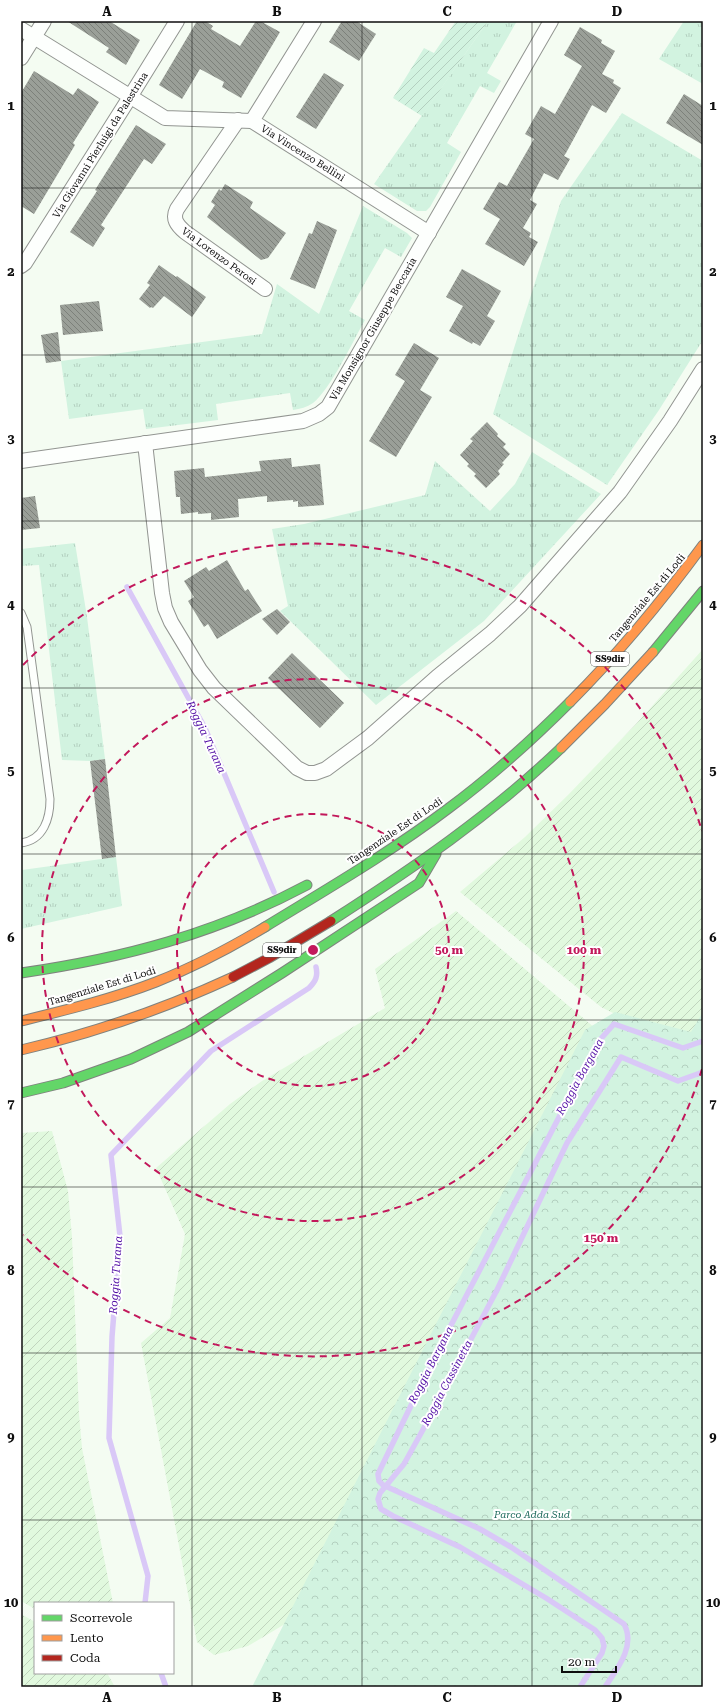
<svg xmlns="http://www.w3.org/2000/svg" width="724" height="1708" font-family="'Roboto Serif',serif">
<defs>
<pattern id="farmland-furrows" width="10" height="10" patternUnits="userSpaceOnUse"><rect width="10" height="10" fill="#e1f9de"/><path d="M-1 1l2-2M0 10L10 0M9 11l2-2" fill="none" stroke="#c0d4bd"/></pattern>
<pattern id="grass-tufts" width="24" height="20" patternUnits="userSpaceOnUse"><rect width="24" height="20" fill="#d2f3e0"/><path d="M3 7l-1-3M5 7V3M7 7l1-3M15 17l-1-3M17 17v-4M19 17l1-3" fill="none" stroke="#b3cfbf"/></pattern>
<pattern id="park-crowns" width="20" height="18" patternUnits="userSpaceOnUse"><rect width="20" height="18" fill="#d2f3e0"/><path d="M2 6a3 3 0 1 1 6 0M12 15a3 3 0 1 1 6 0" fill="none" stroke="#b3cfbf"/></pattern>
<pattern id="garden-furrows" width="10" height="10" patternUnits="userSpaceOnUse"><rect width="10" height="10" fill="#d2f3e0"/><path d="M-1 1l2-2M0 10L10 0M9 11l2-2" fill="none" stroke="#b3cfbf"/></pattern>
<pattern id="building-back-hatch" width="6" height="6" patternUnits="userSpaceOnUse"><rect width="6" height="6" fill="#9a9f98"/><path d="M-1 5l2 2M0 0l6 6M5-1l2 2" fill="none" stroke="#7c807a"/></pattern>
</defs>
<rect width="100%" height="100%" fill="#f4fcf2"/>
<!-- farmland -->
<g fill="url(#farmland-furrows)">
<polygon points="703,649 703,1022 689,1035 615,1014 601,1007 460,892 525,837 569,794 637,723"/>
<polygon points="456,911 595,1028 295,1618 248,1646 214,1655 197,1642 141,1343 170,1318 185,1234 156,1168 230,1104 262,1081 385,1008 375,969"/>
<polygon points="52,1131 68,1191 72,1237 79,1414 82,1448 113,1603 35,1603 35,1609 21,1601 21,1133"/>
<polygon points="21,1614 35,1622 35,1673 107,1673 115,1687 21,1687"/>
</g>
<!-- grass -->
<g fill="url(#grass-tufts)">
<polygon points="488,21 517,21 487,73 501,81 494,93 480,86 447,143 461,152 430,207 426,211 417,211 374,184"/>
<polygon points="684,21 703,21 703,84 659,59"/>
<polygon points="622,113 703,161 703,340 659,410 607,485 493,414 561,201"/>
<path d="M 363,206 L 407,233 L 412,238 L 401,257 L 385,248 L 349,311 L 365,320 C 353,341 330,390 313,403 C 307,407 300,409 293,410 L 290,393 L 216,404 L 218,420 L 146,429 L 143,409 L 69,419 L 61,361 L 262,334 L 277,284 L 319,314 Z"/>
<polygon points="532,452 601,494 484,621 376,705 280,611 288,606 272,529 304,524 425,495 435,461 490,511 515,484"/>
<polygon points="75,543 87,617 105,759 90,761 62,760 39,565 21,566 21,549"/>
<polygon points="116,857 122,906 21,929 21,868 22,870"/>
</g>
<!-- park -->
<polygon fill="url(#park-crowns)" points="615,1012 691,1032 703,1012 703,1687 252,1687 585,1030"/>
<!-- garden -->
<polygon fill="url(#garden-furrows)" points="456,21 488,21 422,116 393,98 424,48 434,53"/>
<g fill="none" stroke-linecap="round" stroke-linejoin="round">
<!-- stream -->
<g stroke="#d9c8f7" stroke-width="5.5">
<polyline points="127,587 205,728 274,892"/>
<path d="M 145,1603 L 148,1576 L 109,1438 L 112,1337 L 120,1236 L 111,1155 L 211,1051 L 309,988 C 316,981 318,976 316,967"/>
<polyline points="161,1673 166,1687"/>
<polyline points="580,1687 602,1653 604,1646 602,1638 595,1630 546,1598 460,1547 393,1516 381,1509 378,1499 380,1493 404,1464 425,1426 497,1290 567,1143 621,1057 678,1081 703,1072"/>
<path d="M 605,1687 C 617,1669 636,1646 624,1624 L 511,1547 L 480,1529 L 383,1485 L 379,1481 L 378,1474 L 433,1360 L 598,1042 L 614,1024 L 683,1048 L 703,1041"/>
</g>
</g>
<!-- building -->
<g fill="url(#building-back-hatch)">
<polygon points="67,21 109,21 140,40 126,65 106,52 109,48"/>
<polygon points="197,21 205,21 213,26 211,29 240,46 256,21 260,21 280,32 241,98 222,87 224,82 200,69 182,99 159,85"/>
<polygon points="342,21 356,21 376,34 359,61 329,42"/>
<polygon points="580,27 602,40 601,43 615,51 602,74 614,80 613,83 621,88 606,113 592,105 566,153 564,156 570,159 558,180 544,173 530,200 537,204 523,228 531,233 529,237 538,242 524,266 485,244 500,219 483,209 499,182 507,186 534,139 525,134 541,106 555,114 582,66 564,55"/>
<polygon points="34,71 73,95 78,88 99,102 73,143 75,145 34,214 21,206 21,93"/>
<polygon points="324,73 344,85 316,129 296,117"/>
<polygon points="684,94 703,106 703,145 666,123"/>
<polygon points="136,125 166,144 152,164 144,159 101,225 105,228 93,247 70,232 97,191 95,190"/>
<polygon points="225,184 253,202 250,208 286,233 268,258 261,260 207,217 215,205 211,202 219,189 221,191"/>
<polygon points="317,221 337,230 315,289 290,279 309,233 312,234"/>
<polygon points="159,265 176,277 177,276 206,297 192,317 164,296 153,308 151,307 150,308 139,299 150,285 147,283"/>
<polygon points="462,269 501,291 487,316 495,321 480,346 473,342 472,344 449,331 463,306 446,297"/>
<polygon points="99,301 103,331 63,335 60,305"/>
<polygon points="58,332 61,361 46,363 41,335"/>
<polygon points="414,343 439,358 420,390 432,397 396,457 369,441 405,381 395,375"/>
<polygon points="487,422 498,434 497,436 506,444 503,447 510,454 502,463 504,464 498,471 500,474 486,488 474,476 476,474 467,466 469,464 460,455 473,441 470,439"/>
<polygon points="291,458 292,467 320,464 324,505 298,507 298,501 293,502 293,500 267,502 267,496 238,499 239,517 211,520 211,513 198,514 198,512 181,514 180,497 176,497 174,471 204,468 205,477 261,471 259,461"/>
<polygon points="35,496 40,528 21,530 21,498"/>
<polygon points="227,560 245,591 248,589 262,611 217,639 208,624 204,627 188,601 194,597 184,581 206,567 209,571"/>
<polygon points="277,609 290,622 277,635 262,619"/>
<polygon points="292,653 344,703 320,728 268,678"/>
<polygon points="105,759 116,857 102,859 90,761"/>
</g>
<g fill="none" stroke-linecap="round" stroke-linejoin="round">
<!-- lane casing -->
<g stroke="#929591" stroke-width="9">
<path id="lane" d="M 21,613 L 27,627 L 50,799 C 50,818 44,840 21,843"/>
</g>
<!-- street casing -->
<g stroke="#929591" stroke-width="16">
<g id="street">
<polyline points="21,29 165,118 252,121 429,233"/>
<polyline points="21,58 44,21"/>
<path d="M 238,120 L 177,209 C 172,219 177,225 185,232 L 265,289"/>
<polyline points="252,121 314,21"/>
<polyline points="21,266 25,263 130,97 177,21"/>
<polyline points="145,443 162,593 165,608 171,622 200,670 214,688 297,768 307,773 315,773 326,769 368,738 437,677 490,634 520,606 620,492 670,421 703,369"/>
<polyline points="21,461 303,421 319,414 328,407 551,21"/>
</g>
</g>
<!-- fast casing -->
<g stroke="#7f827e" stroke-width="11">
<g id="fast">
<polyline points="653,652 703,591"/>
<path d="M 331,921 C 412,869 491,815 561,748"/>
<path d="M 265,927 C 327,889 391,852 449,808 C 492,776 532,740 570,702"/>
<path d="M 21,973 C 124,958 215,934 307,885"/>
<polyline points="21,1093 63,1083 131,1059 188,1032 282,973 419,883 436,854"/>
</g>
</g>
<!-- slow casing -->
<g stroke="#7f827e" stroke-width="11">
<g id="slow">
<path d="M 570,702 C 619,653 662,601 703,545"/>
<polyline points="561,748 605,704 653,652"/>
<path d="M 21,1021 C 66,1010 112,999 156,982 C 194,967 230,948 265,927"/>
<path d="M 21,1050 C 94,1033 164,1009 233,977"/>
</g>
</g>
<!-- jam casing -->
<g stroke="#7f827e" stroke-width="11">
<polyline id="jam" points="233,977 269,958 331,921"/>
</g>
<!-- lane -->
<use href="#lane" stroke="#fdfffd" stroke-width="7"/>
<!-- street -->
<use href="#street" stroke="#fdfffd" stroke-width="14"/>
<!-- fast -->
<use href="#fast" stroke="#63d668" stroke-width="9"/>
<!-- slow -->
<use href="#slow" stroke="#ff974d" stroke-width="9"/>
<!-- jam -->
<use href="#jam" stroke="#b3261e" stroke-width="9"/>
</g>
<!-- grid -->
<path fill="none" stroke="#0e0e0e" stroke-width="1" stroke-opacity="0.55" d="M 192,21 L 192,1687M 362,21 L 362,1687M 532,21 L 532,1687M 21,188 L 703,188M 21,355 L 703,355M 21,521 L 703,521M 21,688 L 703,688M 21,854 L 703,854M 21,1020 L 703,1020M 21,1187 L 703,1187M 21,1353 L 703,1353M 21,1520 L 703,1520"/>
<!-- distance rings -->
<g fill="none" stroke="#c2185b" stroke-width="2" stroke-dasharray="7 5">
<circle cx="313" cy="950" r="136"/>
<circle cx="313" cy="950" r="271"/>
<path d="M702 1069A407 407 0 0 1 23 1235M23 665A407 407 0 0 1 702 831"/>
</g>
<g text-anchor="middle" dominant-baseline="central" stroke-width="4" stroke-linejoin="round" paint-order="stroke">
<!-- shield labels -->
<g fill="#fff" stroke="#565656" stroke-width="1">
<rect x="591" y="652" width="38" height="14" rx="3"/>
<rect x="263" y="943" width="38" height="14" rx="3"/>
</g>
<g font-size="9" font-weight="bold" fill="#0e0e0e">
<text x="610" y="659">SS9dir</text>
<text x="282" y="950">SS9dir</text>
</g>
<!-- street labels -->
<g font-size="10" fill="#0e0e0e" stroke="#fff">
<text transform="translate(100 145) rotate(-58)">Via Giovanni Pierluigi da Palestrina</text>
<text transform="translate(303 153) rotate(32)">Via Vincenzo Bellini</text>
<text transform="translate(219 256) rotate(36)">Via Lorenzo Perosi</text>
<text transform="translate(373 329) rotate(-60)">Via Monsignor Giuseppe Beccaria</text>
<text transform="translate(647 598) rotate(-50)">Tangenziale Est di Lodi</text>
<text transform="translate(395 831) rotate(-34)">Tangenziale Est di Lodi</text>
<text transform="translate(102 986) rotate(-17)">Tangenziale Est di Lodi</text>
</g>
<!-- park labels -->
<g font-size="10" font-style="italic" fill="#1b695a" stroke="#fff">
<text x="532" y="1514">Parco Adda Sud</text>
</g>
<!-- water labels -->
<g font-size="11" font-style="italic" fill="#5411a6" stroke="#fff">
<text transform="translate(206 737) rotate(65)">Roggia Turana</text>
<text transform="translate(580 1077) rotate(-61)">Roggia Bargana</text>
<text transform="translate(116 1275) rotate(-86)">Roggia Turana</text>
<text transform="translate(431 1365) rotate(-63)">Roggia Bargana</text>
<text transform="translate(447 1383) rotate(-62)">Roggia Cassinetta</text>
</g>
</g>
<circle cx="313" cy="950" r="6" fill="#c2185b" stroke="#fff" stroke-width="2"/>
<g font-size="12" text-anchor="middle" font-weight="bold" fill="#c2185b" stroke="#fff" stroke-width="4" stroke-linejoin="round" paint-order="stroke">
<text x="449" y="954">50 m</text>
<text x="584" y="954">100 m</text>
<text x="601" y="1242">150 m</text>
</g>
<!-- border -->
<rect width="724" height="1708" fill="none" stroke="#ffffff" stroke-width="44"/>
<!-- legend -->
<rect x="34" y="1602" width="140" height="72" fill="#ffffff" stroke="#9f9f9f"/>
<rect x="42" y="1615" width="20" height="6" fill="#63d668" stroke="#9f9f9f"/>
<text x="70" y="1622" font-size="12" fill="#0e0e0e">Scorrevole</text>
<rect x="42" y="1635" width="20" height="6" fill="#ff974d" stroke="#9f9f9f"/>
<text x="70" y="1642" font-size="12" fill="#0e0e0e">Lento</text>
<rect x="42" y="1655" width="20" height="6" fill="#b3261e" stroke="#9f9f9f"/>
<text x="70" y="1662" font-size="12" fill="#0e0e0e">Coda</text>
<!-- scale -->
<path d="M562 1666v6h54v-6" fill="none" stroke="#0e0e0e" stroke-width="2"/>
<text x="568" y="1666" font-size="12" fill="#0e0e0e" stroke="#ffffff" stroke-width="3" paint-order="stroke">20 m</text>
<rect x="22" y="22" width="680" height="1664" fill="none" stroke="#0e0e0e" stroke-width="1.5"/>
<g font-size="13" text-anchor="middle" font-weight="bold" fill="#0e0e0e">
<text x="107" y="16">A</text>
<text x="277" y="16">B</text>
<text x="447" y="16">C</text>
<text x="617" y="16">D</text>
<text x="11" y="110">1</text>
<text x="713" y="110">1</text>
<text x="11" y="276">2</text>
<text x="713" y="276">2</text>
<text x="11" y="443">3</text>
<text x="713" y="443">3</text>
<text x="11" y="609">4</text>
<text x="713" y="609">4</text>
<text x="11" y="775">5</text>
<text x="713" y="775">5</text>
<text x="11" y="942">6</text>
<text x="713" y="942">6</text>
<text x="11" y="1108">7</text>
<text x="713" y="1108">7</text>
<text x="11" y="1275">8</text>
<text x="713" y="1275">8</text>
<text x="11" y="1441">9</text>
<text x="713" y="1441">9</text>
<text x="11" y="1607">10</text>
<text x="713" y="1607">10</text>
<text x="107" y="1702">A</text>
<text x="277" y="1702">B</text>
<text x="447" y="1702">C</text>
<text x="617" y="1702">D</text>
</g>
</svg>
